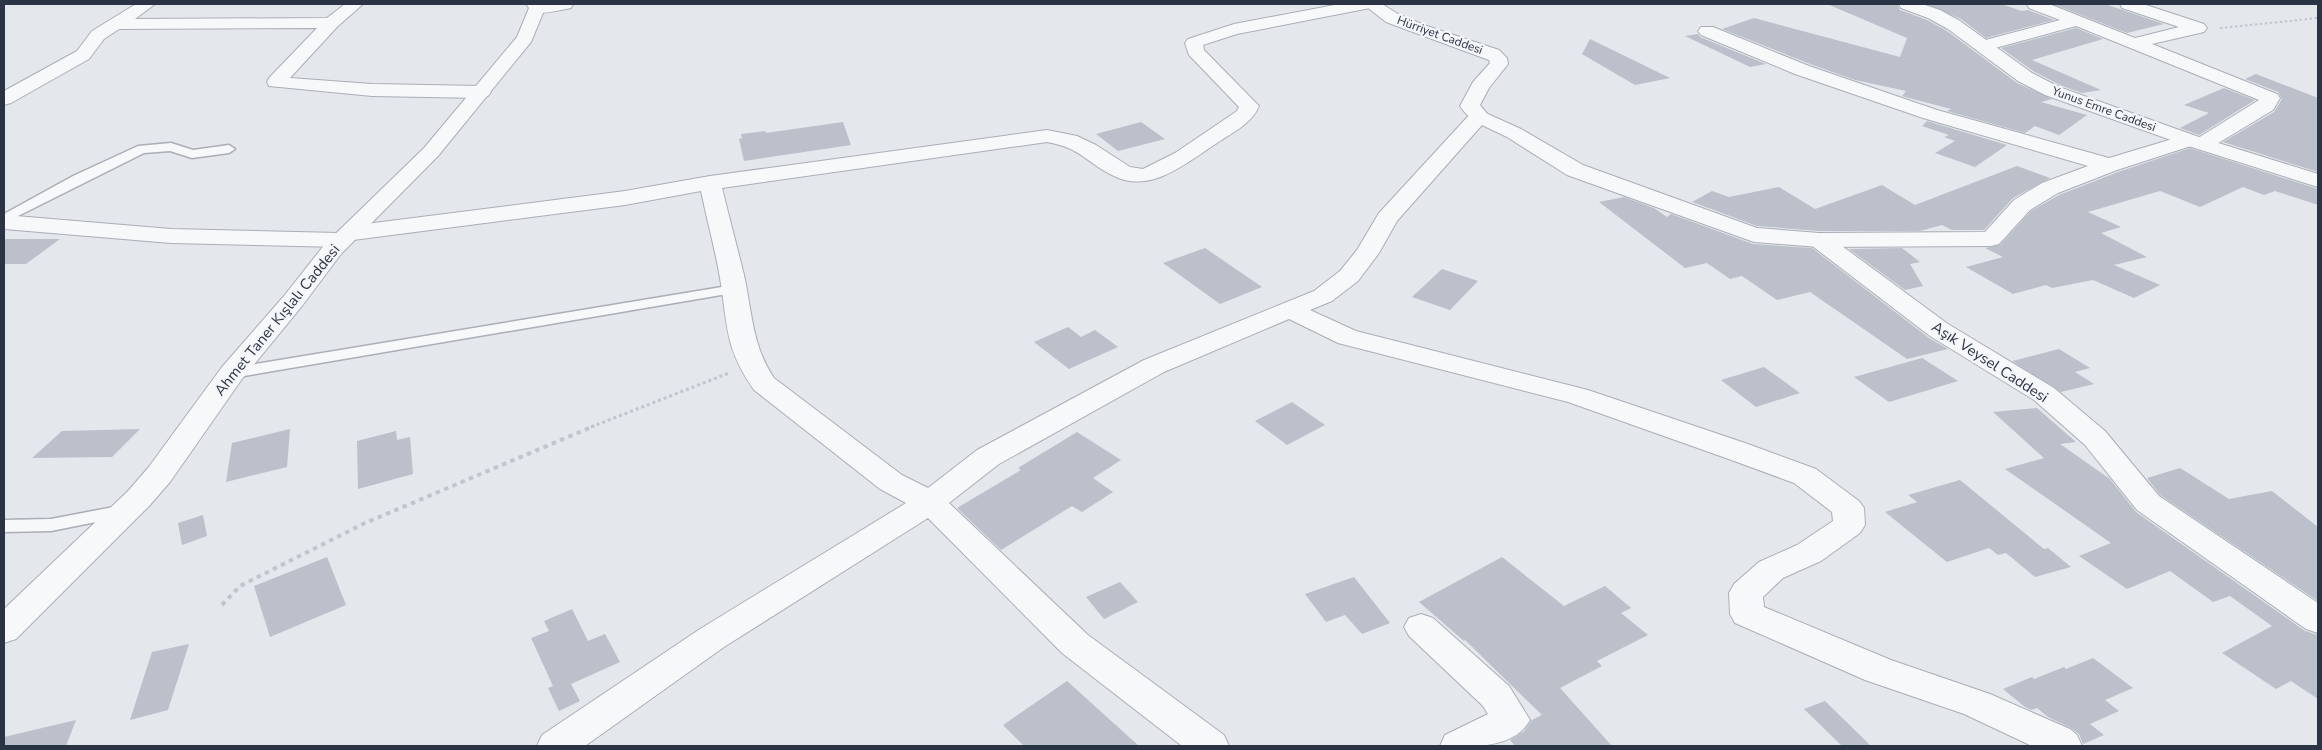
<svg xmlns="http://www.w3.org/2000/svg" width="2322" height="750" font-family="'Nunito Sans',sans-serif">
<rect width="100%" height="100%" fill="#e4e7ec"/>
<!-- building -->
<g fill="#bbc0ca">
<polygon points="1827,4 1897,4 1900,10 1927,20 1947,31 2017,83 2052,99 2041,102 2087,115 2059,135 2035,126 2025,133 1947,111 1951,109 1909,98 1902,96 1906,91 1855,80 1810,64 1722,29 1754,18 1900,57 1907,38"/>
<polygon points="1927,4 2001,4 2022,11 2028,10 2054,20 1986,38 1961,19"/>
<polygon points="2053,4 2105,4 2164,24 2127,33"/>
<polygon points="2076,28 2103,39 2032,60 2101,90 2082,93 2060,85 2033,71 2001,48"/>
<polygon points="1698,34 1700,37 1766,64 1750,67 1685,36"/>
<polygon points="1590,39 1670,78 1635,85 1582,54"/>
<polygon points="2256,74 2318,98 2318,172 2223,142 2274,112 2282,99 2278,92 2245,79"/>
<polygon points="2224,88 2255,100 2199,135 2180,128 2209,113 2184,105"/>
<polygon points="1927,121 2007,145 1975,167 1935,153 1955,141 1944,137 1949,135 1922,126"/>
<polygon points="843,122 851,145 744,161 739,139 742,138 741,134 765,131 766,133"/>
<polygon points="1141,122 1165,139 1118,151 1096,134"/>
<polygon points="2190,148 2318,189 2318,205 2275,191 2264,195 2243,187 2200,207 2160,191 2088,212 2121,227 2101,233 2147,257 2114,265 2160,285 2134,298 2093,280 2052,288 2046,285 2013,294 1966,267 2003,257 1985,248 2000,245 2031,211 2059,195 2118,172"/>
<polygon points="2017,166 2050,178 2013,198 1984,230 1952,230 1942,225 1920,231 1819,231 1757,226 1692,202 1712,191 1729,197 1779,187 1815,209 1882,185 1915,205"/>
<polygon points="1624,197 1654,208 1667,217 1671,214 1753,244 1812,248 1929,338 1948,349 1907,359 1810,292 1777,300 1742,276 1730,279 1707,263 1685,268 1599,202"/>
<polygon points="4,239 60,239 26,264 4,264"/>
<polygon points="1205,248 1262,287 1220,304 1163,263"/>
<polygon points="1902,248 1920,262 1910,264 1923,286 1905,290 1849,249"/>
<polygon points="1442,269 1478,281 1450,310 1412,297"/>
<polygon points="1068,327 1081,337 1095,330 1118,347 1069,369 1034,342"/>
<polygon points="2059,349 2090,368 2075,372 2094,384 2061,392 2012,361"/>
<polygon points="1922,358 1958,381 1889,402 1854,377"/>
<polygon points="1764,367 1800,393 1756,407 1721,380"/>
<polygon points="1292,402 1325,425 1287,445 1255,421"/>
<polygon points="2037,408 2076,442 2060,444 2110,479 2136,512 2305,631 2318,635 2318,699 2291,681 2276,689 2222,653 2272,626 2230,596 2213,602 2170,571 2127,589 2079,556 2111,543 2005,469 2044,458 1993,412"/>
<polygon points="140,429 112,457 32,458 62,431"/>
<polygon points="290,429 287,467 226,482 232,443"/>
<polygon points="396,431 397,440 410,437 413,474 358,489 357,441"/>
<polygon points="1077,432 1121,460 1093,478 1113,492 1082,512 1072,506 1001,550 957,508 1021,470 1018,468"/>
<polygon points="2180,468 2229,499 2272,491 2318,527 2318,601 2160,495 2147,478"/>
<polygon points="1960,480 2044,549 2048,548 2071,567 2035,577 2006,553 1998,555 1989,548 1947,562 1885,512 1917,502 1908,495"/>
<polygon points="203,515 207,536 182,545 178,523"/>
<polygon points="327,557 346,605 270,637 254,586"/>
<polygon points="1502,557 1564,606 1605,586 1631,608 1621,613 1648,635 1597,661 1602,666 1560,688 1612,746 1515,746 1510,740 1524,731 1532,720 1542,715 1465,640 1464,641 1419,602"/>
<polygon points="1354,577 1390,623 1362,634 1345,615 1326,622 1305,594"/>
<polygon points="1120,582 1138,602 1104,619 1086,597"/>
<polygon points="572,609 588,641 605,634 620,662 571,684 580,701 559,711 548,688 553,686 531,638 549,631 544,621"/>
<polygon points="189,644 168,710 130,720 152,652"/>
<polygon points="2093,658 2133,688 2105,700 2119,711 2090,724 2104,735 2083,744 2079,734 2071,728 2048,717 2037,708 2031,710 2025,707 2003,689 2032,677 2034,679 2064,667 2066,669"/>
<polygon points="1067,681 1139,746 1024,746 1003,725"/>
<polygon points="1825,701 1871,746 1842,746 1804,709"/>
<polygon points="76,720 66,746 4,746 4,737"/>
</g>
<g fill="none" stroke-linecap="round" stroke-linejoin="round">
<!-- service casing -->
<g stroke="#a9aeb7" stroke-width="3">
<g id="service">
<polygon points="171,143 193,150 229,145 235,149 229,153 192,158 170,151 144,153 4,223 4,214 73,176 138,146"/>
<polygon points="734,285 741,289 739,292 232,378 226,376 224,373 226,370 232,368"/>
<polygon points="124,505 131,507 133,511 131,515 51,531 4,532 4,520 51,519"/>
</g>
</g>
<!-- minor casing -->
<g stroke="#a9aeb7" stroke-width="2">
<g id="minor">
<polygon points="136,4 155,4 135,19 327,18 345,4 363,4 337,27 290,78 372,84 481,86 488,88 491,92 488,96 481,98 372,96 269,86 267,82 269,78 317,28 119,29 104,39 89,59 11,103 4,105 4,91 77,51 92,31"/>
<path d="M 531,4 L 573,4 L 571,8 C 559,10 543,15 531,12 L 529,8 Z"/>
<path d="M 1340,4 L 1373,4 L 1371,8 L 1365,9 L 1237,34 L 1203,45 L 1204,50 L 1259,106 C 1252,124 1230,134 1214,145 C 1185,164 1150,194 1114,176 C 1086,163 1082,148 1047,142 L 722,188 C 729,217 737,246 744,275 C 752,311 752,346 774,378 L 902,475 L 928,488 L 977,450 L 1144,360 L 1314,291 L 1340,271 L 1357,250 L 1379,213 L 1472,112 L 1479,110 L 1521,129 L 1583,165 L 1757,228 L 1819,233 L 1985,232 L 2014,200 L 2042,183 L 2088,166 L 1923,118 L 1795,74 L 1701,35 L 1698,31 L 1701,27 L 1713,27 L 1809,66 L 1937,110 L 2109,158 L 2189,134 L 2198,138 L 2259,100 L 2076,26 L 1984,51 L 1978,50 L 1975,46 L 1978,42 L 2060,20 L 2029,8 L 2027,4 L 2049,4 L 2135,38 L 2179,27 L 2122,8 L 2120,4 L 2143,4 L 2204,24 L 2207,28 L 2204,32 L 2152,44 L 2277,94 L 2280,98 L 2273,110 L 2210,148 L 2203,150 L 2196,148 L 2194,145 L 2117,170 L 2058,193 L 2030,210 L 1999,244 L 1991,246 L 1819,247 L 1754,242 L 1567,175 L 1507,137 L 1482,125 L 1397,221 L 1379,253 L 1358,281 L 1332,301 L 1310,310 L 1356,331 L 1588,390 L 1745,443 L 1816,469 L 1859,501 L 1864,508 L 1865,525 L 1860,533 L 1821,561 L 1783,578 L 1763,597 L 1764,607 L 1891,660 L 1990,694 L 2070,729 L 2077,735 L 2082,746 L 2032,746 L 1964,714 L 1865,680 L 1735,623 L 1730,614 L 1729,593 L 1734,584 L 1759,562 L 1797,545 L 1833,521 L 1832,512 L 1794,483 L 1723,457 L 1568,402 L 1338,343 L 1289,319 L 1164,372 L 999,464 L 949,503 L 1088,635 L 1224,735 L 1229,746 L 1182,746 L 1062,653 L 928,518 L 724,647 L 585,746 L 537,746 L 542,735 L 700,629 L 906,503 L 880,489 L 754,390 C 724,347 728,326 720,278 C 715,249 707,220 701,191 L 625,205 L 353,240 L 349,245 L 341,247 L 171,243 L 4,229 L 4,215 L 171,229 L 338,233 L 342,228 L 350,226 L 625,191 L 710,176 L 1047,130 L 1077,136 L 1096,145 L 1130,167 L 1143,169 L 1175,153 L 1237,111 L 1239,107 L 1189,55 L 1185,43 L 1188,39 L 1234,24 Z"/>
<path d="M 1421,614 L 1433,618 L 1509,686 L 1530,720 C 1513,750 1471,746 1440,746 L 1445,735 L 1488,714 L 1483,706 L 1409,636 L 1404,627 L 1409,618 Z"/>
</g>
</g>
<!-- tertiary casing -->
<g stroke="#a9aeb7" stroke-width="2">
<g id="tertiary">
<polygon points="526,4 542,4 545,8 531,42 438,156 341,254 302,306 242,379 170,482 150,505 16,639 4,643 4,609 128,491 148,468 222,367 284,296 325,244 424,148 517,37 529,8"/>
<path d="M 1363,4 L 1382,4 L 1398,14 L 1424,25 L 1499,50 L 1507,58 L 1508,64 L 1489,88 L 1480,105 L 1489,116 L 1486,120 C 1473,123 1467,116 1460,106 L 1473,82 L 1490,63 L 1489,60 L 1386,22 Z"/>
<polygon points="1899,4 1922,4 1940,10 1960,21 2032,73 2059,87 2196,136 2318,174 2318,187 2182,144 2045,95 2018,81 1948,29 1928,18 1901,8"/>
<polygon points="1819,233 1827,235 1948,324 2054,388 2105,431 2159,496 2318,603 2318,633 2306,629 2137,510 2085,445 2034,400 1930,336 1811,245 1807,240 1811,235"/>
</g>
</g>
<!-- path-far2 -->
<polyline stroke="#c2c5cb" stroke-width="2" stroke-dasharray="2.5 2.5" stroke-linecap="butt" points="2220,28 2318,18"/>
<!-- path-far1 -->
<polyline stroke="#c2c5cb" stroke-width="3" stroke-dasharray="3 3" stroke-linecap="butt" points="591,427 729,373"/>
<!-- path -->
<polyline stroke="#c2c5cb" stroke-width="4" stroke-dasharray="4.5 4.5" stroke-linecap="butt" points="222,605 240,586 365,523 594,426"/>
<!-- service -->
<use href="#service" fill="#f7f8fa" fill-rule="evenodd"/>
<!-- minor -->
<use href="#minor" fill="#f7f8fa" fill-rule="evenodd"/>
<!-- tertiary -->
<use href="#tertiary" fill="#f7f8fa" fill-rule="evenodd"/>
</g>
<g text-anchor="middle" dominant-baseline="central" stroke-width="4.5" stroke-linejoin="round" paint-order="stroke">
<!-- far-street labels -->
<g font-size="12" fill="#2b3445" stroke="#f4f6f9">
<text transform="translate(1440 35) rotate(20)">Hürriyet Caddesi</text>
<text transform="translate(2104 109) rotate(20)">Yunus Emre Caddesi</text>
</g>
<!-- street labels -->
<g font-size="15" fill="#2b3445" stroke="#f4f6f9">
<text transform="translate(277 320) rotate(-51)">Ahmet Taner Kışlalı Caddesi</text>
<text transform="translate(1990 362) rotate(33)">Aşık Veysel Caddesi</text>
</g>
</g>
<!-- border -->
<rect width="2322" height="750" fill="none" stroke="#2b3445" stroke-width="10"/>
</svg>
